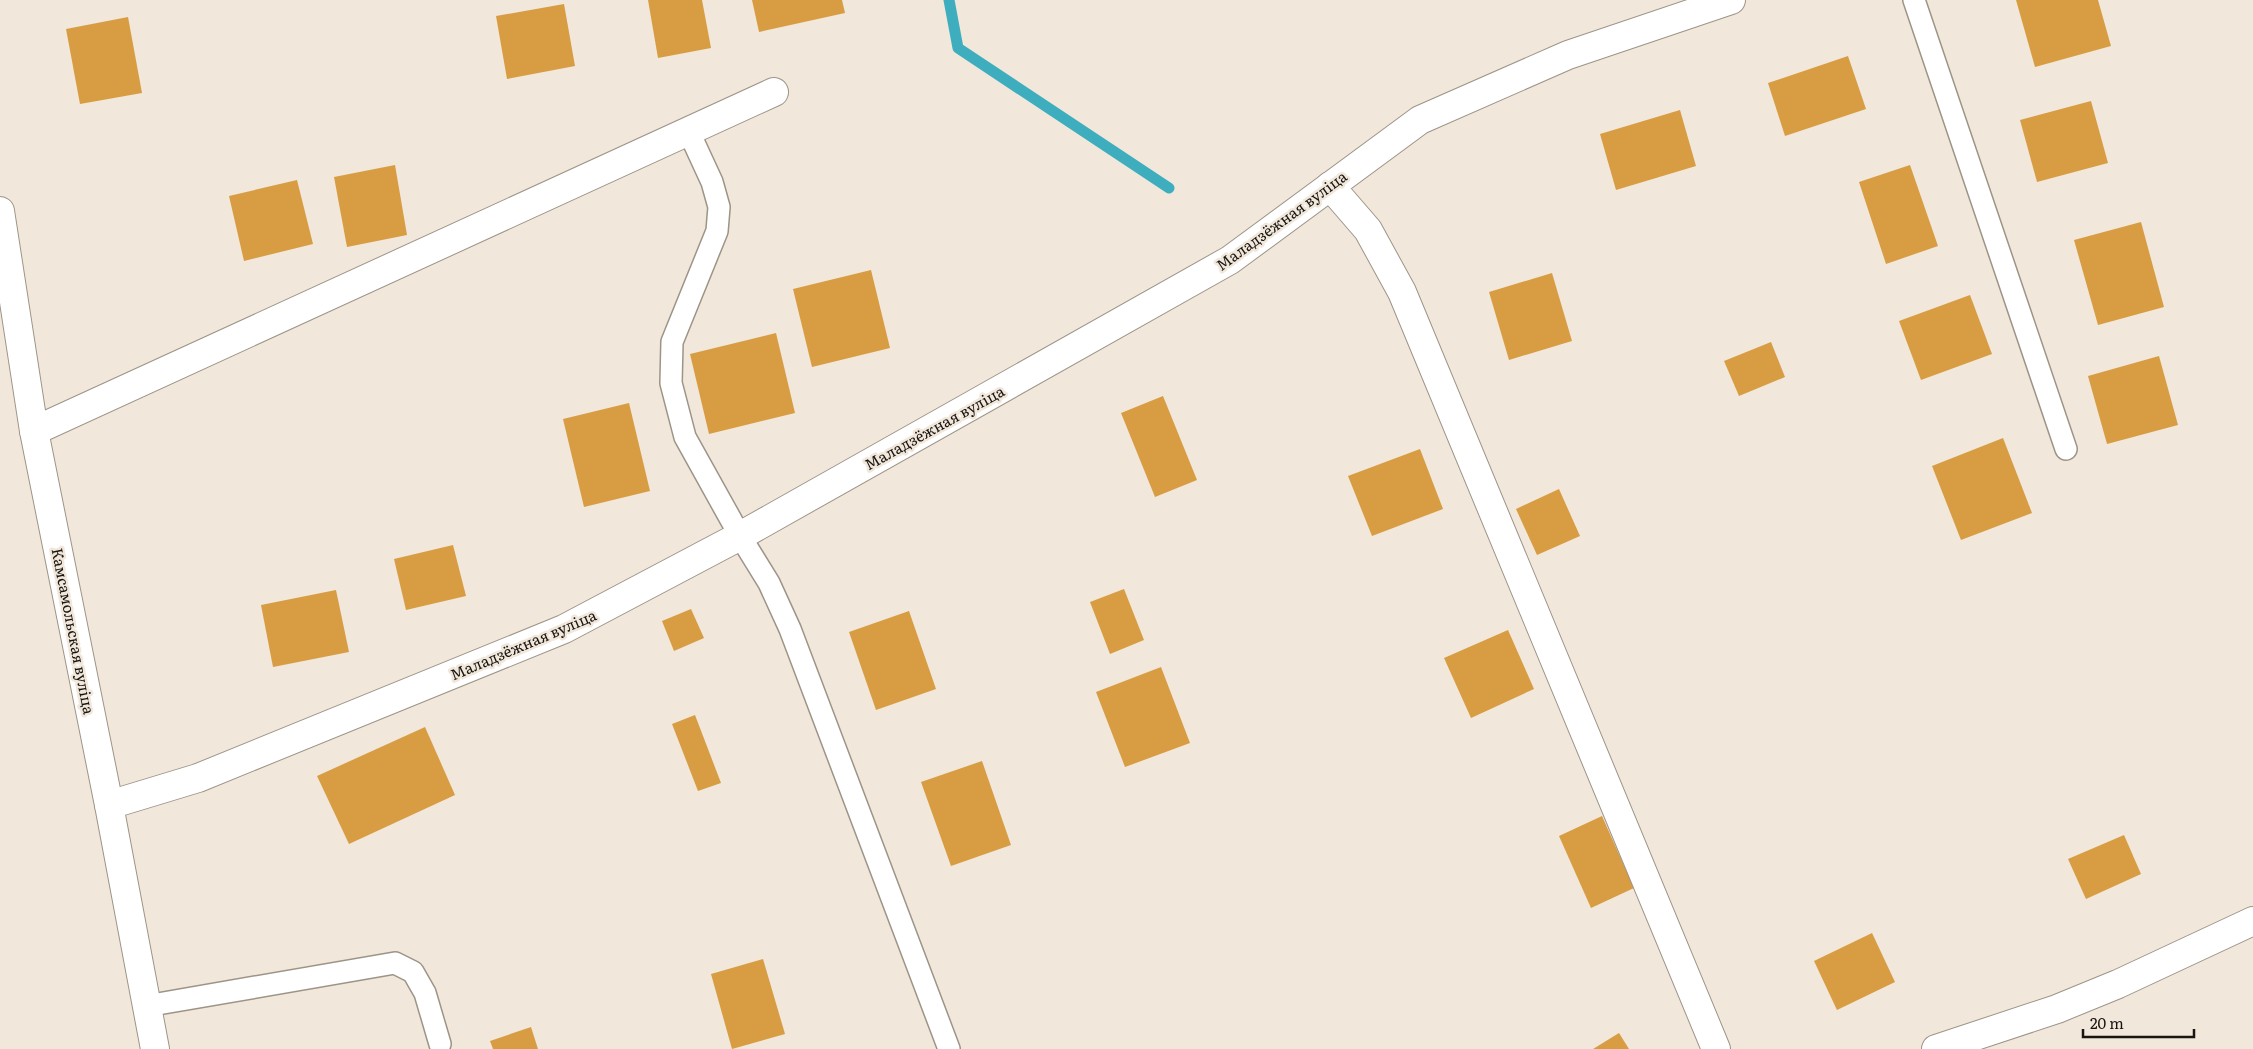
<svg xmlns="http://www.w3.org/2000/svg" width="2253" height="1049" font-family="Literata,serif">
<rect width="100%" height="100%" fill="#f1e7db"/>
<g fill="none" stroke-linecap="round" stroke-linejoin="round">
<!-- stream -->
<polyline stroke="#3eaebf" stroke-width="11" points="949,0 958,48 1169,188"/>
</g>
<!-- building -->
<g fill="#d89d42">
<polygon points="648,0 702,0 711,48 658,58"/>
<polygon points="752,0 842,0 845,13 759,32"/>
<polygon points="2016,0 2098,0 2111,46 2035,67"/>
<polygon points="564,4 575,66 507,79 496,16"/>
<polygon points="128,17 142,93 80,104 66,29"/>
<polygon points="1848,56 1866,109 1785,136 1768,83"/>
<polygon points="2091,101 2108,163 2037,182 2020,120"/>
<polygon points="1680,110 1696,166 1616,190 1600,134"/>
<polygon points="395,165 407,235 347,247 334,177"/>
<polygon points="1910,165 1938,246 1886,264 1859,182"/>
<polygon points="297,180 313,244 244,261 229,196"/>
<polygon points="2141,222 2164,307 2098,325 2074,240"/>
<polygon points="871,270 890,348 812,367 793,289"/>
<polygon points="1552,273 1572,341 1509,360 1489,292"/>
<polygon points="1970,295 1992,354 1921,380 1899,321"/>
<polygon points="776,333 795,413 709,434 690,354"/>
<polygon points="1771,342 1785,377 1739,396 1724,361"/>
<polygon points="2159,356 2178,425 2107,444 2088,376"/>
<polygon points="1163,396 1197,480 1155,497 1121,413"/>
<polygon points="629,403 650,491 584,507 563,419"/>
<polygon points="2003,438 2032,513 1961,540 1932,466"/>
<polygon points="1420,449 1443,509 1372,536 1348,476"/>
<polygon points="1559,489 1580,536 1537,555 1516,509"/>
<polygon points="453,545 466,596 406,610 394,559"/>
<polygon points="1124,589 1144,640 1110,654 1090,602"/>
<polygon points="336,590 349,652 273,667 261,605"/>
<polygon points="691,609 704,638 674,651 662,621"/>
<polygon points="909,611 936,689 876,710 849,632"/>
<polygon points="1508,630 1534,689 1471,718 1444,658"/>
<polygon points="1161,667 1190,743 1125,767 1096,692"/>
<polygon points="695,715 721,783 698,791 672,724"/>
<polygon points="425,727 455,795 349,844 317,776"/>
<polygon points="982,761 1011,845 951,866 921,782"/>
<polygon points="1602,816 1634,888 1591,908 1559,836"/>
<polygon points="2124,835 2141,874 2086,899 2068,859"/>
<polygon points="1872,933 1895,982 1837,1010 1814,961"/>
<polygon points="763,959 785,1034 732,1049 711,974"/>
<polygon points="531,1027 538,1049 493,1049 490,1041"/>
<polygon points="1619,1033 1629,1049 1593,1049"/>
</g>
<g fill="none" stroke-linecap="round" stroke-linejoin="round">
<!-- lane casing -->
<g stroke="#9d9488" stroke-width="24">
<g id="lane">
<polyline points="1914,0 2066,449"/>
<polyline points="688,130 712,182 719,207 717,231 672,342 671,383 685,437 740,536 769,583 790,629 949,1049"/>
<polyline points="146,1006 395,963 413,972 425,993 440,1044"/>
</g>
</g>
<!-- street casing -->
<g stroke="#9d9488" stroke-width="30">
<g id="street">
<polyline points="1330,186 1368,230 1402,292 1716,1049"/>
<polyline points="0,211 34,431 109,805"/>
<polyline points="34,431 774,92"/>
<polyline points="1936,1049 2057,1009 2118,984 2253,921"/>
</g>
</g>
<!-- secondary casing -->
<g stroke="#9d9488" stroke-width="30">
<polyline id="secondary" points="155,1049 109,805 198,778 564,629 740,536 1230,260 1420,120 1568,55 1731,0"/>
</g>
<!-- lane -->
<use href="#lane" stroke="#fff" stroke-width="21"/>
<!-- street -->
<use href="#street" stroke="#fff" stroke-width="28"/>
<!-- secondary -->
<use href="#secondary" stroke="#fff" stroke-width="28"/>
</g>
<g text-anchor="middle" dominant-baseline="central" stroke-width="5" stroke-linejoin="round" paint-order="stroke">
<!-- street labels -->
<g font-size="15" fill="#181511" stroke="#f1e7db">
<text transform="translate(1281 220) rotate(-36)">Маладзёжная вуліца</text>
<text transform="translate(934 427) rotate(-29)">Маладзёжная вуліца</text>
<text transform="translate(74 631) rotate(79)">Камсамольская вуліца</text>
<text transform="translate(523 644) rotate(-23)">Маладзёжная вуліца</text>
</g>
</g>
<!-- scale -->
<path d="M2083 1029v8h111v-8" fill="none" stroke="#181511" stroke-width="2.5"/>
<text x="2090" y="1029" font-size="15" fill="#181511" stroke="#f1e7db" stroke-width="4" paint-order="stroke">20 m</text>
</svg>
